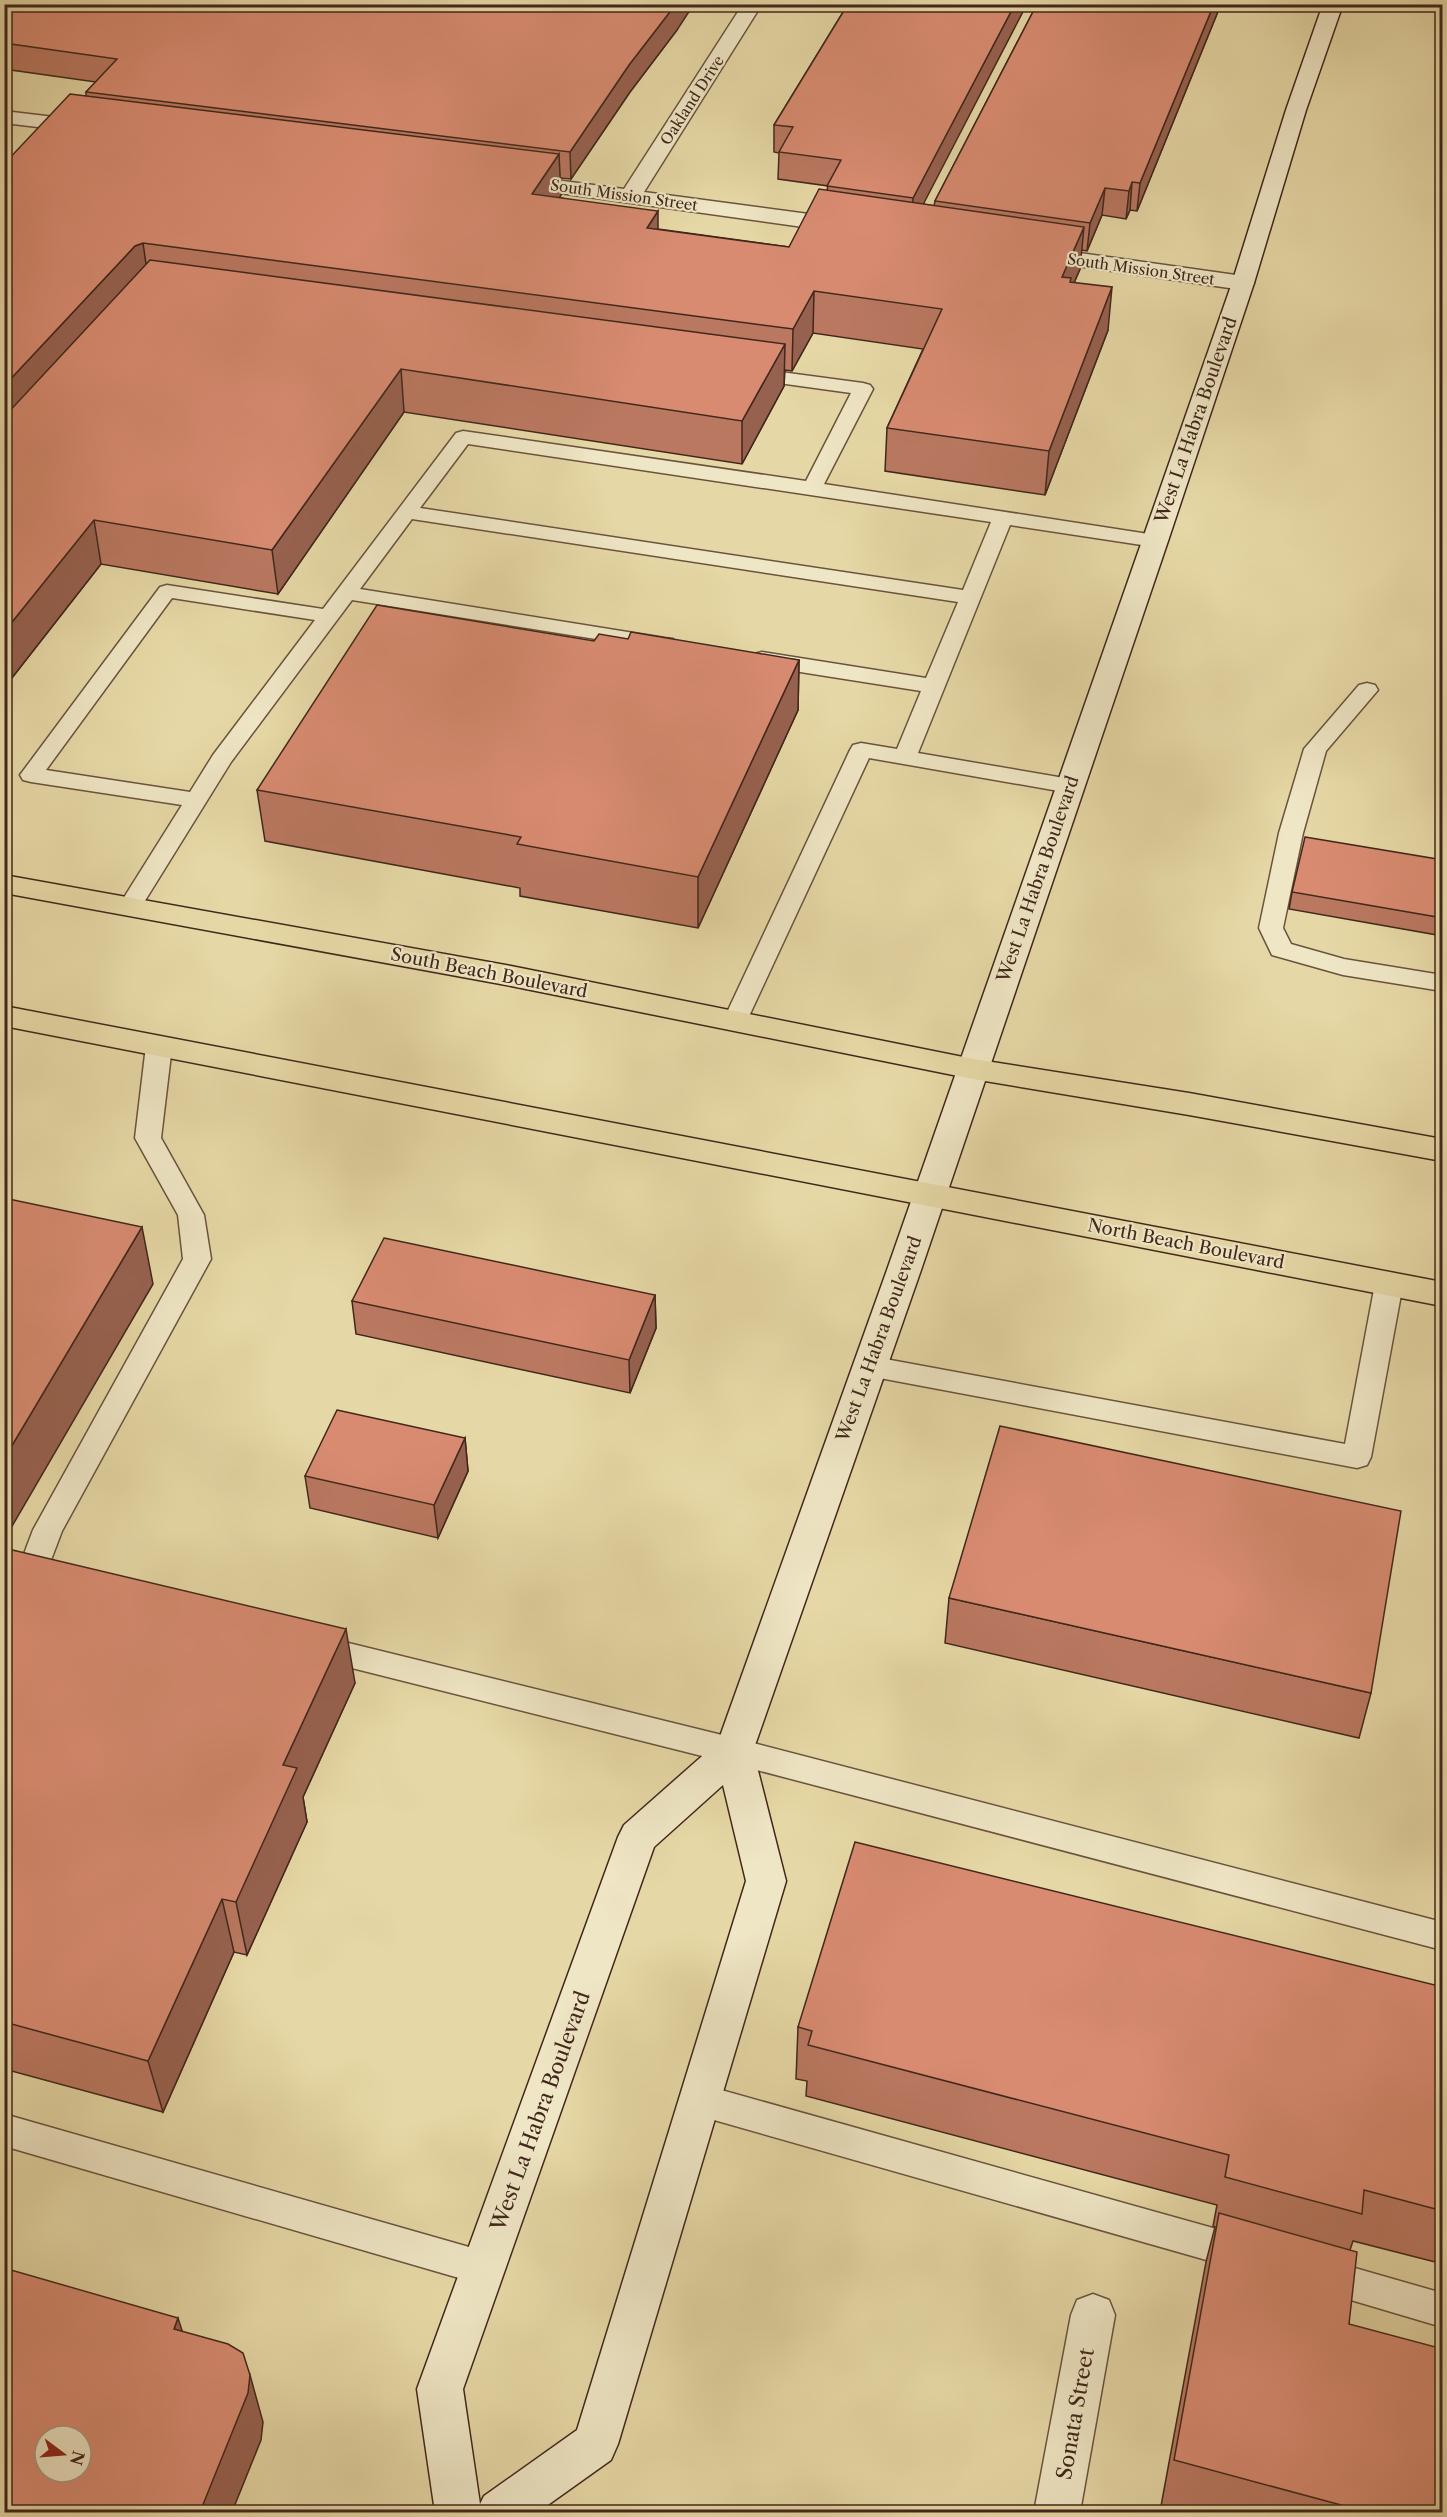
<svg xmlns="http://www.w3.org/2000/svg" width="1447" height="2517" font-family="'Libre Caslon Text',serif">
<rect width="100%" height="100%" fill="#e6d8a6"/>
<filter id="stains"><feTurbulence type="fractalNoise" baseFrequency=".00333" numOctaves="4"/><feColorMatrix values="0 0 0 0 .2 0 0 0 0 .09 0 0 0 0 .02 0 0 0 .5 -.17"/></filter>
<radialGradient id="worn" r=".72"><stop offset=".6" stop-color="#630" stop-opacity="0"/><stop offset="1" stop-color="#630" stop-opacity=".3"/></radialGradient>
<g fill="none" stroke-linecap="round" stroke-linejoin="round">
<!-- service casing -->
<g stroke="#6a533e" stroke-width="3">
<g id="service">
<path d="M 750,368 L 863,383 L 870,385 L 873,389 L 824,484 L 1155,535 L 1162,537 L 1165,541 L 1162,545 L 1155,547 L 1010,525 L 918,753 L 1070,779 L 1078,781 L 1081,786 L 1078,791 L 1070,793 L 869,758 L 744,1027 L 735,1029 L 726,1027 L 723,1021 L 850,750 L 853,745 L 861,743 L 897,749 L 921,691 L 762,666 L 754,664 L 751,659 L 754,654 L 762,652 L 926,678 L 958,602 L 412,519 L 360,589 L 665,638 L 673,639 L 676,644 L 673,649 L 665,650 L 352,600 L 231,762 L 138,912 L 130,915 L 122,912 L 118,907 L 182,805 L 31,782 L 23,780 L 20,775 L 160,587 L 167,585 L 323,609 L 456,433 L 463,431 L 806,481 L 851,393 L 743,378 L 740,374 L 743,370 ZM 468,444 L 991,522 L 963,590 L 420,508 ZM 172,598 L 315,620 L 213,755 L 190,792 L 46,770 Z"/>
<polygon points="1367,683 1375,685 1378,690 1326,751 1303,833 1283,928 1291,944 1344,959 1442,975 1442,991 1343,975 1272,955 1259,928 1279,833 1304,749 1359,685"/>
<polygon points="159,1038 168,1040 172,1046 161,1138 204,1215 211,1259 62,1531 48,1568 57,1571 61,1579 57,1587 46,1591 20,1583 16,1575 33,1530 183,1259 178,1215 135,1138 146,1046 150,1040"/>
<polygon points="1389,1274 1399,1277 1403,1284 1371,1457 1367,1465 1357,1468 869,1376 859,1373 855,1366 859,1359 869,1356 1345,1444 1375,1284 1379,1277"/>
<polygon points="316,1635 734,1738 1442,1922 1442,1950 734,1764 316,1659 305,1656 301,1647 305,1638"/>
<polygon points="700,2084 1245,2237 1258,2242 1263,2254 1258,2266 1245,2271 700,2116 688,2111 683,2100 688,2089"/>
<polygon points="4,2114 483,2251 496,2256 501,2268 496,2280 483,2285 4,2146"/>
<polygon points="1320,2258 1442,2293 1442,2327 1307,2287 1302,2275 1307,2263"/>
</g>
</g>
<!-- minor casing -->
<g stroke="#6a533e" stroke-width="3">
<g id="minor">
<polygon points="743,4 762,4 644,192 846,219 854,221 857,226 854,231 846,233 509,186 506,181 509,176 517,175 624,189"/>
<polygon points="4,111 88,121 95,123 98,127 95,131 88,133 4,123"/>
<polygon points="1037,247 1243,276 1251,278 1254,283 1251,288 1243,290 1029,259 1026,254 1029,249"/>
<polygon points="1093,2294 1109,2300 1115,2315 1080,2512 1034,2512 1071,2315 1077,2300"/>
</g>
</g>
<!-- secondary casing -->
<g stroke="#41271c" stroke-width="3">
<path id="secondary" d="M 1323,4 L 1343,4 L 1306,110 L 1254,283 L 1168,541 L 921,1270 L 753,1751 L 786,1881 L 618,2444 L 611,2460 L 538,2512 L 435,2512 L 417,2389 L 618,1837 L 624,1825 L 718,1742 L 887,1270 L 1142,541 L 1232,283 L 1286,110 ZM 723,1785 L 746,1881 L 577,2430 L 484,2496 L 480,2504 L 463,2389 L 654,1847 Z"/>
</g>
<!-- primary casing -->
<g stroke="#41271c" stroke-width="3">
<g id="primary">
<polygon points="4,875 511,966 973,1059 1189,1093 1442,1139 1442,1161 1189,1115 973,1079 511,986 4,893"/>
<polygon points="4,1006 1442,1282 1442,1306 4,1026"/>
</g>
</g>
<!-- service -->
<use href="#service" fill="#efe6c5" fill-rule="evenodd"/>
<!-- minor -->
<use href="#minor" fill="#efe6c5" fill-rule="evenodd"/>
<!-- secondary -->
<use href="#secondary" fill="#efe6c5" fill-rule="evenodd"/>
<!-- primary -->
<use href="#primary" fill="#e6d8a6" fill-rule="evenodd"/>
</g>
<!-- wall -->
<g fill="#ba7861" stroke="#41271c" stroke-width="1.5">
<polygon points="4,4 677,30 630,92 571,179 560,178 561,195 559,197 658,229 789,247 827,190 828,186 778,179 779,153 774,152 774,125 848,4 923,204 934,206 935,201 1037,4 1221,4 1137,211 1130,210 1126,219 1102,215 1087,251 1081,250 1080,269 1074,283 1108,330 1045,495 885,471 887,428 923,349 813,333 792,371 785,370 784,386 742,464 404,412 278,594 101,564 4,688 86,96 86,92 96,82 4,69"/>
<polygon points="594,641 799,660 798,710 698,928 520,896 520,888 265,841 257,790"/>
<polygon points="1443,860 1443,936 1289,909 1292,892"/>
<polygon points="655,1295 656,1328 630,1393 356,1334 352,1301"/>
<polygon points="465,1438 468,1471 438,1538 310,1508 305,1476"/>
<polygon points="4,1548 355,1683 303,1797 307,1822 247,1955 234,1952 163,2112 4,2069"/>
<polygon points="949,1598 1371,1693 1359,1738 945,1643"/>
<polygon points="1443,1987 1443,2264 1353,2241 1350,2250 1349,2324 1443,2512 1187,2512 1161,2506 1206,2262 1215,2227 1213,2226 1217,2205 806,2096 807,2081 796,2079 798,2027"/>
</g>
<!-- shaded-wall -->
<g fill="#97614f" stroke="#41271c" stroke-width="1.5">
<polygon points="676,4 694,4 677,30 630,92 571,179 570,152 629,65"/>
<polygon points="1015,4 1027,4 912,226 913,198"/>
<polygon points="1214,4 1221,4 1137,211 1140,183"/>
<polygon points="559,154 561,195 534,235 532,194"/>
<polygon points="1132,182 1130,210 1126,219 1129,191"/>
<polygon points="1105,188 1102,215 1087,251 1090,223"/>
<polygon points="658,211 658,252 647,228"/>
<polygon points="1084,227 1080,269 1070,292 1062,277"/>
<polygon points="143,243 149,285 4,438 4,386 135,246"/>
<polygon points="1112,287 1108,330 1045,495 1049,451"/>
<polygon points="814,291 813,333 792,371 793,329"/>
<polygon points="785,344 784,386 742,464 742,421"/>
<polygon points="401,369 404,412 278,594 272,550"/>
<polygon points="94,520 101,564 4,688 4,632"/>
<polygon points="799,660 798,710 698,928 698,877"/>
<polygon points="142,1227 153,1284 4,1540 4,1459"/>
<polygon points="655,1295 656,1328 630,1393 629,1360"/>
<polygon points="465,1438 468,1471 438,1538 434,1505"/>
<polygon points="346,1629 355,1683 303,1797 307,1822 247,1955 236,1902 283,1765"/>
<polygon points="222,1899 234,1952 163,2112 148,2061"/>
<polygon points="178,2318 193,2365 174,2329"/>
<polygon points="250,2375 263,2422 261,2440 232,2512 200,2512"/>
</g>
<!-- building -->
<g fill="#d88b71" stroke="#41271c" stroke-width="1.5" fill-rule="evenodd">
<polygon points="4,4 676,4 629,65 570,152 86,92 117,59 4,43"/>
<polygon points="848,4 1015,4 913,198 827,186 841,160 779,152 793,127 774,125"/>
<polygon points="1037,4 1214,4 1140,183 1132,182 1129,191 1105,188 1090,223 935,201"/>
<polygon points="70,94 559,154 532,194 658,211 647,228 789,247 819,189 1084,227 1062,277 1071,278 1070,282 1112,287 1049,451 887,428 942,309 814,291 793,329 143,243 135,246 4,386 4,164"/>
<polygon points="150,260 785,344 742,421 401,369 272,550 94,520 4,632 4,417"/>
<polygon points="377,605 594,641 599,634 628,639 631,632 799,660 698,877 517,844 521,837 257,790"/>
<polygon points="1305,837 1443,860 1443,918 1292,892"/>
<polygon points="4,1198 142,1227 4,1459"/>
<polygon points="384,1238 655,1295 629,1360 352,1301"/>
<polygon points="337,1410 465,1438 434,1505 305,1476"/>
<polygon points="1000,1426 1401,1511 1371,1693 949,1598"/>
<polygon points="4,1548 346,1629 283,1765 297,1768 236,1902 222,1899 148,2061 4,2022"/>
<polygon points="855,1842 1443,1987 1443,2211 1364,2190 1362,2214 1225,2177 1229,2155 808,2045 812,2031 798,2027"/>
<polygon points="1219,2213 1357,2252 1349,2324 1443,2349 1443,2512 1367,2512 1174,2460"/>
<path d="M 4,2268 L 178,2318 L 174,2329 L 228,2344 L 243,2353 L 250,2375 L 248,2393 L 200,2512 L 4,2512 ZM 45,2436 L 81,2436 L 81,2472 L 45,2472 Z"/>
</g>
<g text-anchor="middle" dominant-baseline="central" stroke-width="4.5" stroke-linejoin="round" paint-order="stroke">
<!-- far-street labels -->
<g font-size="15" fill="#41271c" stroke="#efe6c5">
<text transform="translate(692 100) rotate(-57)">Oakland Drive</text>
<text transform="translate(624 195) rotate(8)">South Mission Street</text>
<text transform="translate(1141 269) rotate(8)">South Mission Street</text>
</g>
<!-- street labels -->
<g font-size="18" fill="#41271c" stroke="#efe6c5">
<text transform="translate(1196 420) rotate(-71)">West La Habra Boulevard</text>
<text transform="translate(1038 879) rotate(-71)">West La Habra Boulevard</text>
<text transform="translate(489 973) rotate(11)">South Beach Boulevard</text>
<text transform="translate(1186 1244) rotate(11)">North Beach Boulevard</text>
<text transform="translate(879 1339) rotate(-70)">West La Habra Boulevard</text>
</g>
<!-- near-street labels -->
<g font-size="21" fill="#41271c" stroke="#efe6c5">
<text transform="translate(540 2111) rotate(-70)">West La Habra Boulevard</text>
<text transform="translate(1075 2414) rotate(-80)">Sonata Street</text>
</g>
</g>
<!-- margin -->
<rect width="1447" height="2517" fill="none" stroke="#e6d8a6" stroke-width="24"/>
<rect x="6" y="6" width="1435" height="2505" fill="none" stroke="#41271c" stroke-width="3"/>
<rect x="12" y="12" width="1423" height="2493" fill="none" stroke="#41271c" stroke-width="1.5"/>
<!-- north arrow -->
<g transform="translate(63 2454) rotate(106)"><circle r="28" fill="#efe6c5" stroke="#a99a81" stroke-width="1.5"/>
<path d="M0-4.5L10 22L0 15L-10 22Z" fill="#8f2418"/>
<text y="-9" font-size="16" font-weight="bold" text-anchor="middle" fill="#41271c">N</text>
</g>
<rect width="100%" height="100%" filter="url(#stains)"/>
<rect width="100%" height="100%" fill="url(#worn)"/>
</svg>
